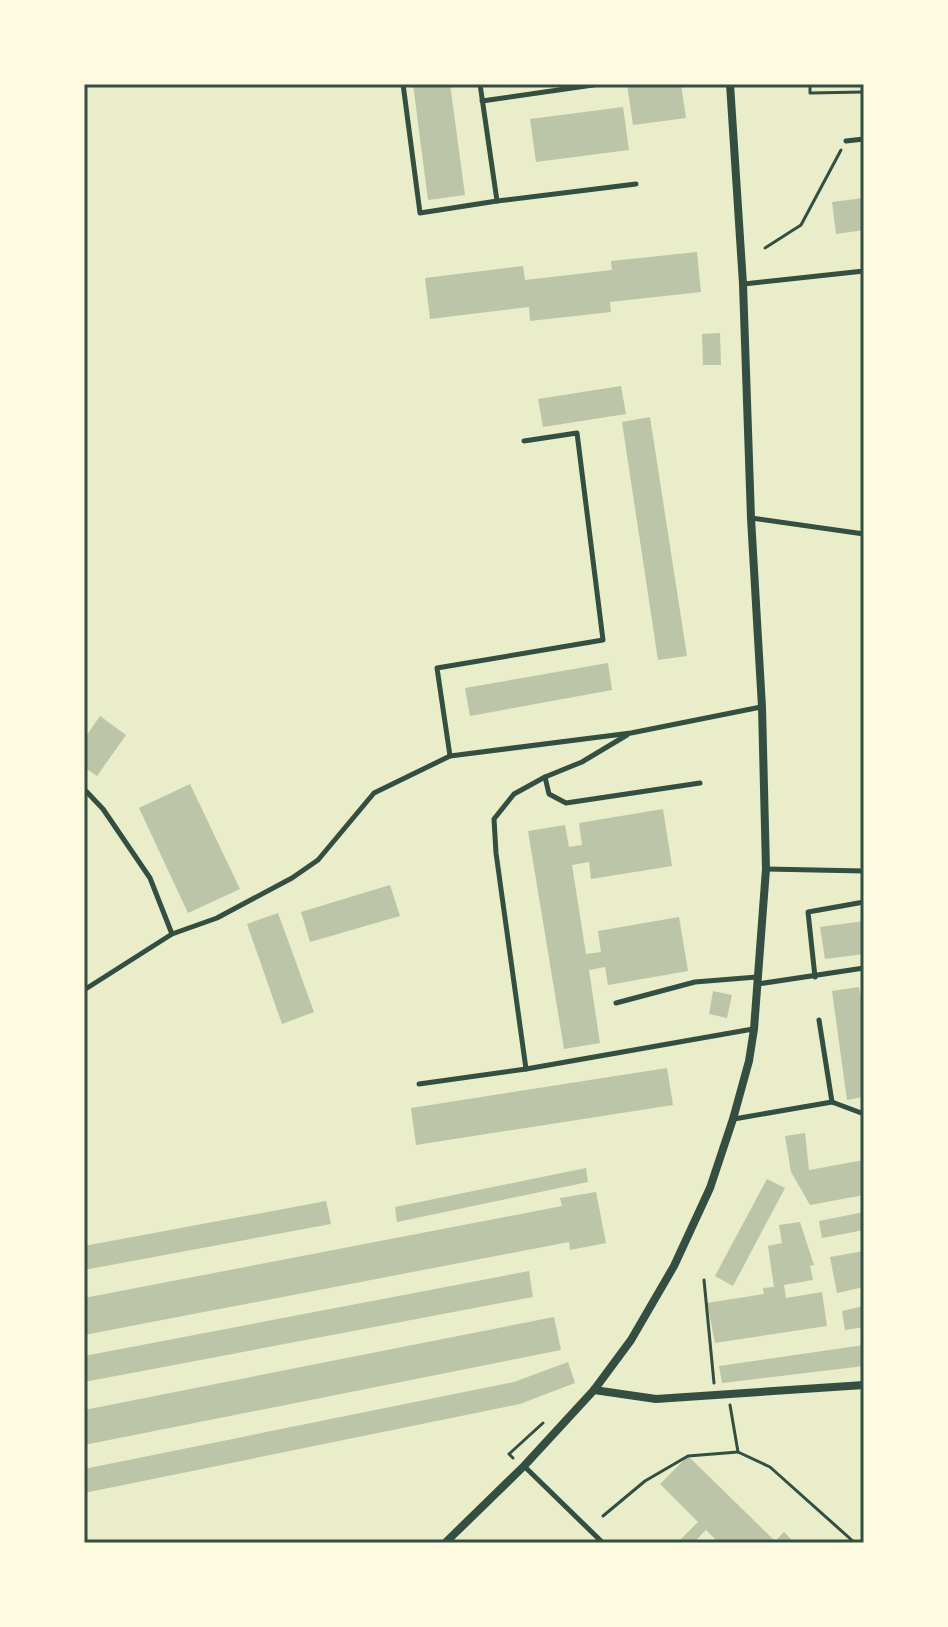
<svg xmlns="http://www.w3.org/2000/svg" width="948" height="1627" font-family="Montserrat,sans-serif">
<rect width="100%" height="100%" fill="#e9edc9"/>
<!-- building -->
<g fill="#bcc5a7">
<polygon points="413,84 450,84 465,195 428,200"/>
<polygon points="627,84 681,84 686,118 633,125"/>
<polygon points="623,107 629,150 536,162 530,119"/>
<polygon points="864,198 864,230 836,234 832,202"/>
<polygon points="697,252 701,292 610,302 611,312 530,321 529,307 430,319 425,278 523,266 525,280 612,270 611,261"/>
<polygon points="720,333 721,365 703,365 702,334"/>
<polygon points="621,386 626,414 543,427 538,399"/>
<polygon points="650,417 687,656 658,660 622,422"/>
<polygon points="608,663 612,690 470,716 465,688"/>
<polygon points="100,716 126,735 97,776 84,767 84,739"/>
<polygon points="190,784 240,889 188,913 139,808"/>
<polygon points="663,809 672,866 591,879 589,862 572,865 586,954 601,952 598,931 679,917 688,971 608,985 605,967 589,970 600,1043 564,1049 528,831 565,825 569,847 582,845 579,823"/>
<polygon points="390,885 400,916 310,942 301,912"/>
<polygon points="278,913 314,1012 282,1024 247,924"/>
<polygon points="864,921 864,954 825,959 820,927"/>
<polygon points="859,987 864,1016 864,1097 847,1100 832,991"/>
<polygon points="713,991 732,995 727,1018 709,1014"/>
<polygon points="667,1068 673,1105 416,1145 411,1108"/>
<polygon points="805,1133 809,1170 864,1160 864,1195 810,1205 791,1172 785,1136"/>
<polygon points="586,1168 588,1182 397,1222 395,1207"/>
<polygon points="767,1179 785,1188 733,1286 715,1276"/>
<polygon points="596,1192 606,1243 570,1250 569,1242 84,1335 84,1298 562,1206 560,1198"/>
<polygon points="326,1201 331,1224 84,1270 84,1246"/>
<polygon points="864,1212 864,1230 822,1238 819,1221"/>
<polygon points="800,1222 814,1265 810,1266 813,1280 784,1285 786,1298 822,1292 827,1326 715,1343 707,1303 764,1294 763,1288 774,1287 768,1246 782,1243 779,1225"/>
<polygon points="864,1251 864,1287 837,1293 830,1257"/>
<polygon points="529,1271 533,1297 84,1382 84,1356"/>
<polygon points="864,1306 864,1327 845,1330 842,1311"/>
<polygon points="554,1317 561,1350 84,1445 84,1410"/>
<polygon points="864,1345 864,1366 722,1383 719,1366"/>
<polygon points="568,1362 575,1383 520,1404 84,1493 84,1469 514,1382"/>
<polygon points="688,1456 775,1541 784,1532 795,1543 719,1543 706,1530 693,1543 677,1543 698,1522 660,1484"/>
</g>
<g fill="none" stroke-linecap="round" stroke-linejoin="round">
<!-- path -->
<g stroke="#344e41" stroke-width="3">
<polyline points="810,84 810,93 864,92"/>
<polyline points="765,248 801,225 841,150"/>
<polyline points="704,1280 714,1383"/>
<polyline points="730,1405 738,1452 770,1467 855,1543"/>
<polyline points="513,1458 509,1454 543,1423"/>
<polyline points="603,1516 645,1481 688,1456 738,1452"/>
</g>
<!-- service -->
<g stroke="#344e41" stroke-width="5">
<polyline points="403,84 420,213 497,201 480,84"/>
<polyline points="482,101 600,84"/>
<polyline points="846,141 864,139"/>
<polyline points="497,201 636,184"/>
<polyline points="744,284 864,271"/>
<polyline points="751,518 864,534"/>
<polyline points="450,756 437,668 603,640 577,433 524,441"/>
<polyline points="545,777 549,794 566,803 700,783"/>
<polyline points="84,789 103,809 150,878 172,934 84,990"/>
<polyline points="766,869 864,871"/>
<polyline points="172,934 217,918 292,878 318,860 374,793 450,756 631,733 761,707"/>
<polyline points="815,977 808,912 864,902"/>
<polyline points="758,984 864,968"/>
<polyline points="616,1003 695,982 757,977"/>
<polyline points="526,1069 496,853 494,819 514,794 545,777 582,762 627,735"/>
<polyline points="419,1084 526,1069 753,1029"/>
<polyline points="832,1102 864,1114"/>
<polyline points="734,1119 832,1102 819,1020"/>
<polyline points="524,1466 603,1543"/>
</g>
<!-- minor -->
<g stroke="#344e41" stroke-width="8">
<polyline points="594,1390 656,1399 864,1385"/>
<polyline points="445,1543 524,1466 594,1390 631,1340 674,1266 710,1188 733,1119 749,1061 754,1029 766,869 762,707 751,518 743,284 730,84"/>
</g>
</g>
<!-- border -->
<rect width="948" height="1627" fill="none" stroke="#fefae0" stroke-width="172"/>
<rect x="86" y="86" width="776" height="1455" fill="none" stroke="#344e41" stroke-width="3"/>
</svg>
